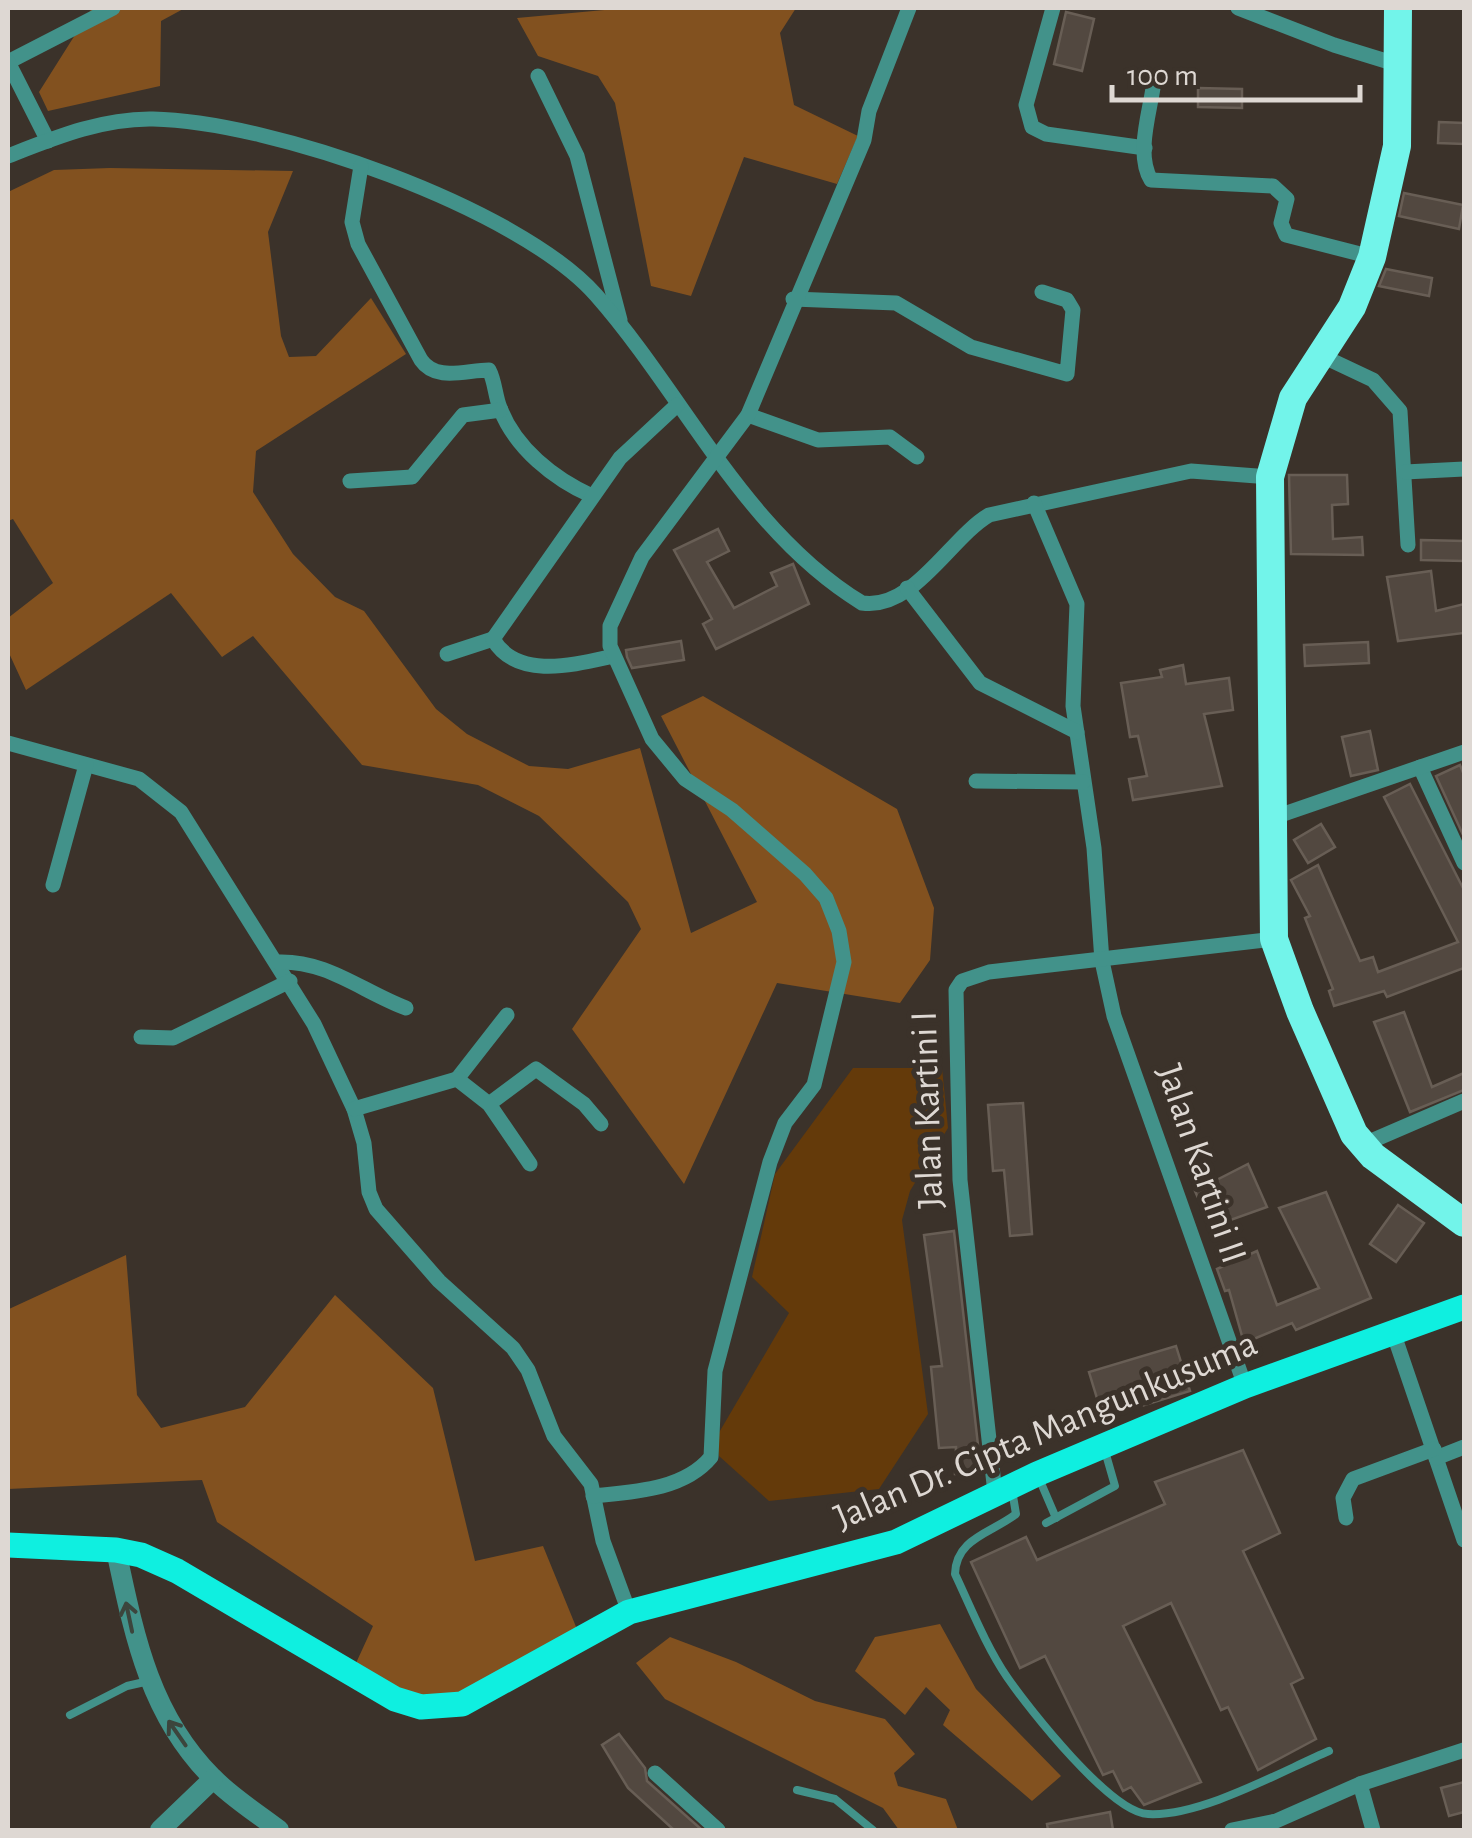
<svg xmlns="http://www.w3.org/2000/svg" width="1472" height="1838" font-family="'Alegreya Sans',sans-serif">
<rect width="100%" height="100%" fill="#3b322a"/>
<!-- green -->
<polygon fill="#643a0a" points="853,1068 942,1068 948,1128 910,1191 902,1220 928,1414 879,1489 769,1501 719,1456 717,1436 789,1313 752,1277 775,1174"/>
<!-- forest -->
<g fill="#82511f">
<polygon points="92,8 185,8 161,21 160,86 48,111 39,92"/>
<polygon points="626,8 796,8 780,33 794,105 858,136 837,184 744,157 691,296 651,286 615,103 598,76 538,56 517,18"/>
<polygon points="110,168 293,171 268,232 281,336 289,357 316,356 371,298 406,354 256,451 253,492 293,554 335,597 364,611 436,709 467,734 529,766 568,769 640,748 691,933 757,902 661,716 703,696 897,809 934,908 930,960 900,1003 777,983 684,1184 572,1029 641,929 628,902 539,816 478,785 362,765 253,636 222,657 171,593 26,690 8,651 8,618 53,583 13,519 8,521 8,192 54,170"/>
<polygon points="126,1255 137,1395 161,1428 245,1407 335,1295 433,1388 475,1561 543,1546 581,1639 444,1707 351,1674 373,1626 217,1522 202,1480 8,1489 9,1309"/>
<polygon points="940,1624 976,1689 1061,1776 1032,1801 943,1725 950,1710 926,1687 905,1715 855,1671 875,1637"/>
<polygon points="670,1637 736,1662 815,1701 885,1719 915,1754 894,1773 898,1786 946,1799 958,1830 899,1830 883,1808 665,1699 636,1663"/>
</g>
<!-- building -->
<g fill="#524840" stroke="#685e55" stroke-width="2.5">
<polygon points="1066,12 1094,19 1082,71 1054,64"/>
<polygon points="1198,88 1242,89 1242,108 1198,107"/>
<polygon points="1439,122 1464,123 1464,144 1438,143"/>
<polygon points="1404,193 1463,205 1459,229 1399,216"/>
<polygon points="1386,269 1432,278 1429,296 1379,286"/>
<polygon points="1289,475 1347,475 1348,504 1332,505 1333,539 1362,537 1363,555 1291,554"/>
<polygon points="718,529 729,551 707,562 734,608 777,586 771,573 793,564 809,604 716,649 703,624 712,619 674,550"/>
<polygon points="1421,540 1464,541 1464,561 1421,560"/>
<polygon points="1431,571 1436,611 1464,604 1464,633 1398,641 1387,577"/>
<polygon points="681,641 684,660 632,668 627,657 626,650"/>
<polygon points="1368,642 1369,663 1305,666 1304,645"/>
<polygon points="1183,665 1186,684 1229,678 1233,710 1204,714 1222,786 1133,800 1129,779 1147,776 1138,736 1130,737 1121,683 1162,677 1160,670"/>
<polygon points="1370,731 1378,770 1351,776 1342,737"/>
<polygon points="1460,765 1464,775 1464,837 1436,776"/>
<polygon points="1410,784 1464,890 1464,968 1387,997 1384,991 1334,1006 1329,991 1333,989 1305,918 1310,916 1291,880 1318,865 1360,961 1373,957 1378,972 1458,942 1384,797"/>
<polygon points="1321,824 1335,847 1308,863 1294,840"/>
<polygon points="1404,1012 1432,1087 1464,1073 1464,1090 1410,1112 1374,1022"/>
<polygon points="1023,1103 1032,1234 1010,1236 1004,1170 993,1171 988,1105"/>
<polygon points="1248,1164 1267,1207 1211,1227 1195,1191"/>
<polygon points="1326,1192 1371,1298 1296,1330 1292,1323 1244,1343 1229,1290 1225,1291 1217,1269 1257,1251 1277,1305 1319,1288 1279,1208"/>
<polygon points="1398,1205 1424,1223 1396,1262 1370,1244"/>
<polygon points="954,1231 978,1445 977,1475 955,1474 956,1447 939,1448 931,1367 942,1366 924,1235"/>
<polygon points="1176,1346 1190,1391 1103,1418 1089,1372"/>
<polygon points="1243,1450 1280,1533 1243,1551 1303,1678 1291,1684 1316,1739 1258,1770 1228,1707 1221,1710 1171,1603 1123,1626 1201,1782 1144,1805 1131,1787 1123,1791 1113,1771 1103,1775 1045,1656 1020,1668 971,1562 1026,1537 1037,1560 1165,1504 1155,1482"/>
<polygon points="619,1734 645,1768 647,1781 702,1830 674,1830 628,1788 602,1745"/>
<polygon points="1464,1782 1464,1812 1449,1816 1441,1788"/>
<polygon points="1110,1812 1113,1830 1048,1830 1047,1824"/>
</g>
<g fill="none" stroke-linecap="round" stroke-linejoin="round">
<!-- service -->
<g stroke="#42928a" stroke-width="8">
<polyline points="1038,1476 1056,1518"/>
<path d="M 1012,1490 L 1016,1514 C 992,1533 956,1538 955,1574 C 971,1608 986,1646 1007,1677 C 1029,1709 1111,1813 1148,1814 C 1200,1817 1280,1772 1329,1751"/>
<polyline points="1046,1523 1115,1486 1105,1451"/>
<polyline points="70,1715 127,1686 149,1681"/>
<polyline points="797,1790 835,1799 873,1830"/>
</g>
<!-- minor -->
<g stroke="#42928a" stroke-width="15">
<polyline points="1053,8 1026,105 1032,127 1046,134 1145,148"/>
<polyline points="1238,8 1334,45 1399,65"/>
<polyline points="8,62 113,8"/>
<polyline points="8,62 48,141"/>
<polyline points="538,76 577,156 620,320"/>
<path d="M 1153,88 C 1149,115 1136,155 1151,180 L 1273,186 L 1287,199 L 1281,223 L 1286,235 L 1372,257"/>
<path d="M 8,156 C 54,138 102,118 153,119 C 270,121 518,207 596,295 C 685,396 744,531 862,603 C 913,611 950,538 989,515 L 1191,471 L 1270,477"/>
<path d="M 361,166 L 352,222 L 358,244 L 421,360 C 436,382 466,370 489,370 C 495,381 495,396 500,408 C 515,448 554,479 592,496"/>
<polyline points="793,299 896,303 971,347 1067,374 1073,310 1067,300 1042,292"/>
<polyline points="1320,355 1373,380 1400,411 1408,545"/>
<polyline points="748,415 818,440 890,437 917,457"/>
<polyline points="1405,472 1464,469"/>
<polyline points="350,481 412,477 463,415 501,410"/>
<polyline points="1034,503 1077,604 1073,706 1094,848 1102,961 1114,1016 1245,1386"/>
<polyline points="907,588 980,683 1077,732"/>
<polyline points="447,654 493,639"/>
<path d="M 614,656 C 577,664 517,681 493,639 L 620,458 L 677,405"/>
<polyline points="8,743 139,779 181,812 314,1024 354,1109 364,1143 369,1192 376,1209 439,1281 513,1348 528,1370 554,1436 591,1484 603,1541 629,1612"/>
<polyline points="1420,767 1464,863"/>
<polyline points="976,781 1083,782"/>
<polyline points="1275,817 1464,752"/>
<polyline points="53,885 86,765"/>
<path d="M 277,962 C 327,960 361,991 406,1008"/>
<polyline points="141,1037 173,1038 290,981"/>
<polyline points="457,1079 507,1015"/>
<polyline points="489,1104 536,1069 584,1104 601,1124"/>
<polyline points="354,1109 457,1079 489,1104 530,1164"/>
<polyline points="1362,1145 1464,1101"/>
<polyline points="1393,1332 1464,1540"/>
<polyline points="1436,1458 1464,1447"/>
<polyline points="995,1493 960,1180 956,990 962,981 989,972 1274,939"/>
<path d="M 593,1496 C 633,1492 684,1490 711,1457 L 715,1371 L 770,1162 L 785,1123 L 814,1085 L 844,962 L 839,931 L 826,898 L 805,874 L 732,810 L 685,779 L 652,739 L 610,646 L 610,626 L 642,557 L 748,415 L 864,140 L 869,111 L 909,8"/>
<polyline points="1346,1518 1343,1498 1353,1479 1434,1449"/>
<polyline points="655,1773 718,1830"/>
<polyline points="1360,1784 1373,1830"/>
<polyline points="1232,1830 1276,1821 1360,1784 1464,1750"/>
</g>
<!-- tertiary -->
<g stroke="#42928a" stroke-width="20">
<path d="M 116,1550 C 134,1634 149,1714 212,1777 C 231,1797 257,1813 279,1830"/>
<polyline points="160,1830 213,1779"/>
</g>
<!-- primary -->
<polyline stroke="#0fefe0" stroke-width="25" points="8,1545 116,1550 141,1555 177,1571 395,1699 421,1707 462,1704 629,1612 896,1542 1037,1474 1245,1386 1464,1307"/>
<!-- trunk -->
<polyline stroke="#72f4ea" stroke-width="28" points="1398,8 1397,146 1372,257 1352,307 1293,398 1270,477 1274,939 1300,1011 1354,1134 1373,1156 1464,1223"/>
</g>
<!-- one-way arrows -->
<defs><path id="oneway-shaft" d="M-6 0H5M1.5-3L5.5 0L1.5 3" fill="none" stroke-width="1.6" stroke-linecap="round" stroke-linejoin="round" transform="scale(2.5)"/></defs>
<g stroke="#3c453d">
<use href="#oneway-shaft" transform="translate(129 1617) rotate(-102)"/>
<use href="#oneway-shaft" transform="translate(177 1733) rotate(-125)"/>
</g>
<g text-anchor="middle" dominant-baseline="central" stroke-width="10" stroke-linejoin="round" paint-order="stroke">
<!-- street labels -->
<g font-size="38" fill="#ded8d3" stroke="#3b322a">
<text transform="translate(928 1110) rotate(-92)">Jalan Kartini I</text>
<text transform="translate(1201 1164) rotate(71)">Jalan Kartini II</text>
<text transform="translate(1046 1431) rotate(-23)">Jalan Dr. Cipta Mangunkusuma</text>
</g>
</g>
<!-- border -->
<rect width="1472" height="1838" fill="none" stroke="#ded8d3" stroke-width="20"/>
<!-- scale -->
<path d="M1112 85v15h248v-15" fill="none" stroke="#ded8d3" stroke-width="5"/>
<text x="1127" y="85" font-size="30" fill="#ded8d3" stroke="#3b322a" stroke-width="8" paint-order="stroke">100 m</text>
</svg>
